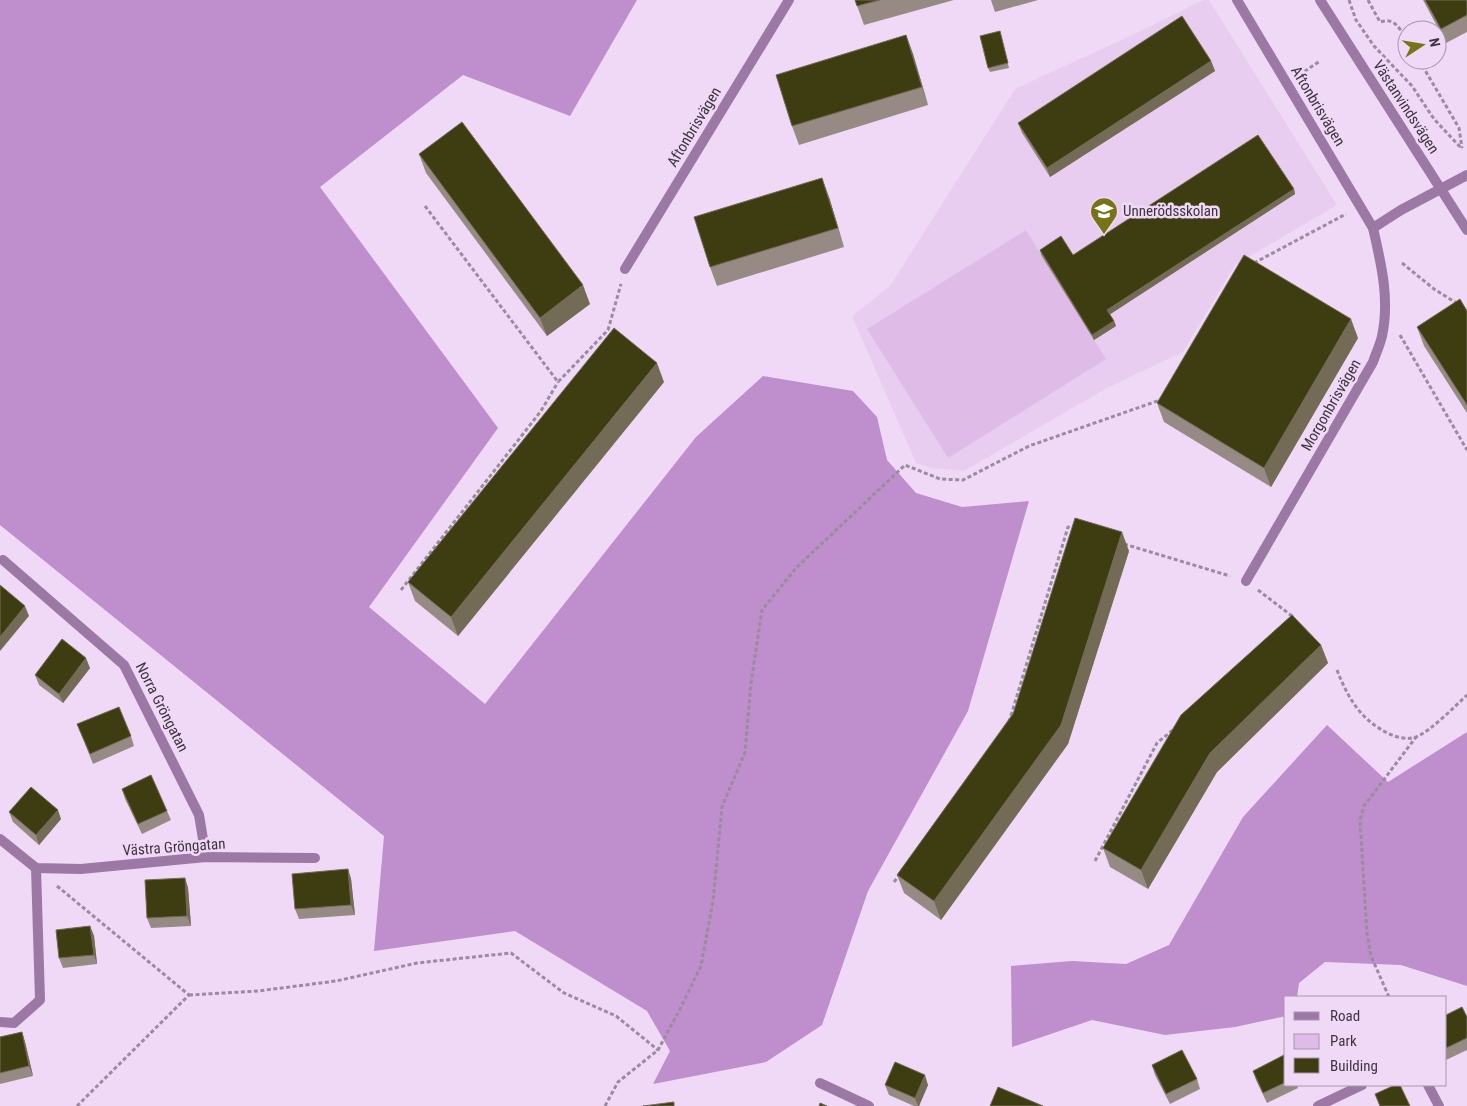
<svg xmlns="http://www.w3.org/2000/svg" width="1467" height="1106" font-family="'Roboto Condensed',sans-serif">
<rect width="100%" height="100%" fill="#f0d9f6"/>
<!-- built -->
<polygon fill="#e9cdf1" points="1203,0 1209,0 1337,205 1235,265 1183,352 1107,388 964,471 932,468 916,463 852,316 890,286 1015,89 1141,31"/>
<!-- green -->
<polygon fill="#dfbce8" points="1026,230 1106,359 948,458 867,329"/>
<!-- forest -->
<g fill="#bf8ecc">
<polygon points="0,0 637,0 570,116 463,75 320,187 498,428 369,607 485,704 696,437 763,376 853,391 877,417 887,460 916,493 962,507 1029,501 968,711 868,891 822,1025 766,1062 653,1084 670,1051 647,1011 515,931 374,951 384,836 0,525"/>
<polygon points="1327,725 1388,782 1467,732 1467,986 1401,965 1325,962 1299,983 1297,997 1286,997 1286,1016 1235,1027 1165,1035 1092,1020 1012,1047 1011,966 1072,961 1126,964 1169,945 1243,817"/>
</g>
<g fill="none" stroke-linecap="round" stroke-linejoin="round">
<!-- path -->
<g stroke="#9b8b9f" stroke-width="3" stroke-dasharray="4 2.5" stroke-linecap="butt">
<polyline points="1349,0 1356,20 1374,46 1412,86 1434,119 1462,149"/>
<path d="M 1368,0 L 1380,22 C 1395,17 1400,29 1407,41"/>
<polyline points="1419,60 1459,128 1462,148"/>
<polyline points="1299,75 1320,61"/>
<polyline points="425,206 558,382 608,330 621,284"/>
<polyline points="1254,263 1346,214"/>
<polyline points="1402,263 1434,289 1458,304"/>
<polyline points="1400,335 1467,450"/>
<polyline points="1124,544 1230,576"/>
<polyline points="401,590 541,411 558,382"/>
<polyline points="1258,590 1292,616 1290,618"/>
<path d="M 1337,670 C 1342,683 1348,696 1357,708 C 1368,723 1396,744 1416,737 C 1431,731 1454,707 1467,695"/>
<polyline points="1009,722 1068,527 1075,529"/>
<polyline points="1095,861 1157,743 1174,729"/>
<polyline points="894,882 900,874"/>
<polyline points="57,886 189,995 77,1106"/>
<polyline points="189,995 258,991 336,981 417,963 511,953 564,993 616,1016 658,1050"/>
<polyline points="1389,997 1371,956 1367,934 1360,820 1364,806 1416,737"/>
<polyline points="605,1106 618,1082 658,1050 679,1011 701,966 713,901 722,807 745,752 751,683 762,610 796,568 905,465 940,479 963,480 1029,446 1163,399"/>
</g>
<!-- minor -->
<g stroke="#9b79a4" stroke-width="10">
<path d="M 1237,0 L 1373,228 C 1381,263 1390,299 1382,336 C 1380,345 1376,353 1373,362 L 1246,581"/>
<polyline points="1373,228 1401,210 1467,175"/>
<polyline points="625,269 789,0"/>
<polyline points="3,560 124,665 199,815 206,857"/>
<polyline points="0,839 36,868 81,869 206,857 315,858"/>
<polyline points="0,1022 14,1023 40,1000 36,868"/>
<polyline points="820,1083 869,1106"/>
<polyline points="1428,1085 1439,1106"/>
<polyline points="1318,1106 1362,1085"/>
</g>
<!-- tertiary -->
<polyline stroke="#9b79a4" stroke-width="10" points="1320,0 1467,230"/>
</g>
<!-- wall -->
<g fill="#978a84">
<polygon points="855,0 954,0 864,25"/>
<polygon points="991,0 1038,0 995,12"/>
<polygon points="1423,0 1467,0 1467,32 1446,43"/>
<polygon points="1000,31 1009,68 990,72 988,68"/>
<polygon points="906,35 913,54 928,105 799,145 792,126"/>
<polygon points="1211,61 1215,71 1050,177 1022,133 1018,123"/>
<polygon points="419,154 590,304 547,336 426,173"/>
<polygon points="1294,189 1295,194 1110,314 1114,321 1116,326 1094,340 1041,255 1040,250 1073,255"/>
<polygon points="829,197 844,247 717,286 710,267"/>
<polygon points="1467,311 1467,413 1424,346 1417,327"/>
<polygon points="1358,338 1271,487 1164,422 1157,403"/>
<polygon points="664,382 458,636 415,601 408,582"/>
<polygon points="1129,551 1068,744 941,920 904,893 897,875"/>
<polygon points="1321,645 1328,663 1217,772 1148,889 1110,867 1103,848"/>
<polygon points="90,668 63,703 39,685 35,675"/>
<polygon points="77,724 131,736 134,746 93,764"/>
<polygon points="122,789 167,811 171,820 142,834 125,799"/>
<polygon points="9,812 61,819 39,845 13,822"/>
<polygon points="348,869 351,879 355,915 299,919 295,909"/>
<polygon points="185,878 188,888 191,926 151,928 147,918"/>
<polygon points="90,926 94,936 97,964 63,968 59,958"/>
<polygon points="1446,1015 1467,1017 1467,1050 1446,1060"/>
<polygon points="22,1032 25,1042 33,1076 0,1084 0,1037"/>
<polygon points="1286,1060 1286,1085 1297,1085 1298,1088 1267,1103 1256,1080 1253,1071"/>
<polygon points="1152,1065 1197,1079 1200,1089 1170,1104 1155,1075"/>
<polygon points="885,1085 928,1085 919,1106 914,1106 889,1095"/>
</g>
<!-- shaded-wall -->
<g fill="#736b56">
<polygon points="906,35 913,54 928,105 922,87"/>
<polygon points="1211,61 1215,71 1050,177 1047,168"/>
<polygon points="822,178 829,197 844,247 838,228"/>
<polygon points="1294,189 1295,194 1109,315 1107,310"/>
<polygon points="583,285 590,304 547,336 540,318"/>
<polygon points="1351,319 1358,338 1271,487 1264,468"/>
<polygon points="1114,321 1116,326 1094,340 1092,335"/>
<polygon points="657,363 664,382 458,636 451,617"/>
<polygon points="1122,532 1129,551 1068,744 941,920 934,901"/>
<polygon points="25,606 29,616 0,651 0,637"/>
<polygon points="1321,645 1328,663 1217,772 1148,889 1141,870 1210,753"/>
<polygon points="86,658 90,668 63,703 59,694"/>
<polygon points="58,810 61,819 39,845 36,835"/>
<polygon points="348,869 351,879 355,915 351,905"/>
<polygon points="185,878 188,888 191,926 187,916"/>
<polygon points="90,926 94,936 97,964 94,955"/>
<polygon points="22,1032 25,1042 33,1076 29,1066"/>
<polygon points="925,1075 928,1085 919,1106 918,1106 915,1098"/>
</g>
<!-- building -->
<g fill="#3e3c11" stroke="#736b56">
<polygon points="855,0 880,0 857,6"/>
<polygon points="1425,0 1467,0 1467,15 1441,29"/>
<polygon points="1182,16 1211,61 1047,168 1018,123"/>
<polygon points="1000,31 1008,63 988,68 980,36"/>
<polygon points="906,35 922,87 792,126 776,75"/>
<polygon points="462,122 583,285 540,318 419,154"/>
<polygon points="1258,135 1294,189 1107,310 1114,321 1092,335 1040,250 1061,236 1073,255"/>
<polygon points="822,178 838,228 710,267 694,217"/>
<polygon points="1244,255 1351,319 1264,468 1157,403"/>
<polygon points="1460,299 1467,311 1467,405 1417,327"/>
<polygon points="614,328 657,363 451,617 408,582"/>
<polygon points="1075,518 1122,532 1061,725 934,901 897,875 1013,714"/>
<polygon points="0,585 25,606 0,637"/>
<polygon points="1292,615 1321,645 1210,753 1141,870 1103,848 1181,715"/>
<polygon points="62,639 86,658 59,694 35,675"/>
<polygon points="119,707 131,736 90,754 77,724"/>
<polygon points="151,775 167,811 138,824 122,789"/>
<polygon points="31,787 58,810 36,835 9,812"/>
<polygon points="348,869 351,905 295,909 292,874"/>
<polygon points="185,878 187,916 147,918 145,880"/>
<polygon points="90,926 94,955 59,958 56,930"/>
<polygon points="1462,1007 1467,1017 1467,1038 1446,1048 1446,1015"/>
<polygon points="22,1032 29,1066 0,1073 0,1037"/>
<polygon points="1182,1050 1197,1079 1166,1094 1152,1065"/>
<polygon points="1284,1055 1286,1060 1286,1082 1263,1093 1253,1071"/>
<polygon points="895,1062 925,1075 915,1098 885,1085"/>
<polygon points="1395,1085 1400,1085 1410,1106 1380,1106 1375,1094"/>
<polygon points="998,1087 1043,1106 990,1106"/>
<polygon points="674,1102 674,1106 643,1106"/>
<polygon points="820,1103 827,1106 819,1106"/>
</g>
<!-- icons -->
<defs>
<g id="school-pin" transform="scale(1.4375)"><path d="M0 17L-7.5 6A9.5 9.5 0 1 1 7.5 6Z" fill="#787317" stroke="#f0d9f6"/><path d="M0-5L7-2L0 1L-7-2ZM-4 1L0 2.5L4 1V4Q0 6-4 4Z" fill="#fff"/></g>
</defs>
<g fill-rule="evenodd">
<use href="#school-pin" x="1104" y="211"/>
</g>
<g text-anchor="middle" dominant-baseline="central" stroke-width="5" stroke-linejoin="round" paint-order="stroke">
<!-- street labels -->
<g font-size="15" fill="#3d343f" stroke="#f0d9f6">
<text transform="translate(1318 106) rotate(59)">Aftonbrisvägen</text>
<text transform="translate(1406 107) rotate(57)">Västanvindsvägen</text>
<text transform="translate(694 127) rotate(-59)">Aftonbrisvägen</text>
<text transform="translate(1331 405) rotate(-60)">Morgonbrisvägen</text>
<text transform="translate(162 707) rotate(63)">Norra Gröngatan</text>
<text transform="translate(174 847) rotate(-4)">Västra Gröngatan</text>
</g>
<!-- poi labels -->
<g font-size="15" fill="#3d343f" stroke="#f0d9f6" text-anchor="start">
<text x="1123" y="211">Unnerödsskolan</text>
</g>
</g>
<!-- legend -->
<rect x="1284" y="996" width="162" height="90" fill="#f0d9f6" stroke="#a897ad"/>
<rect x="1294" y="1012" width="25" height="8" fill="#9b79a4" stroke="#a897ad"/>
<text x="1330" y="1021" font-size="15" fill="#3d343f">Road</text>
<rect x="1294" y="1034" width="25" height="15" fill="#dfbce8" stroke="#a897ad"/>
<text x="1330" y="1046" font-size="15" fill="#3d343f">Park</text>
<rect x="1294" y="1058" width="25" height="15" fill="#3e3c11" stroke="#a897ad"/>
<text x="1330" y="1071" font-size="15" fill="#3d343f">Building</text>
<!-- north arrow -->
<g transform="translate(1422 45) rotate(78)"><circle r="24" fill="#f0d9f6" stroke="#a897ad"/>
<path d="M0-4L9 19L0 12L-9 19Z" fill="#787317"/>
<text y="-8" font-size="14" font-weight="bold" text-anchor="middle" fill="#3d343f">N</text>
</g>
</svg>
